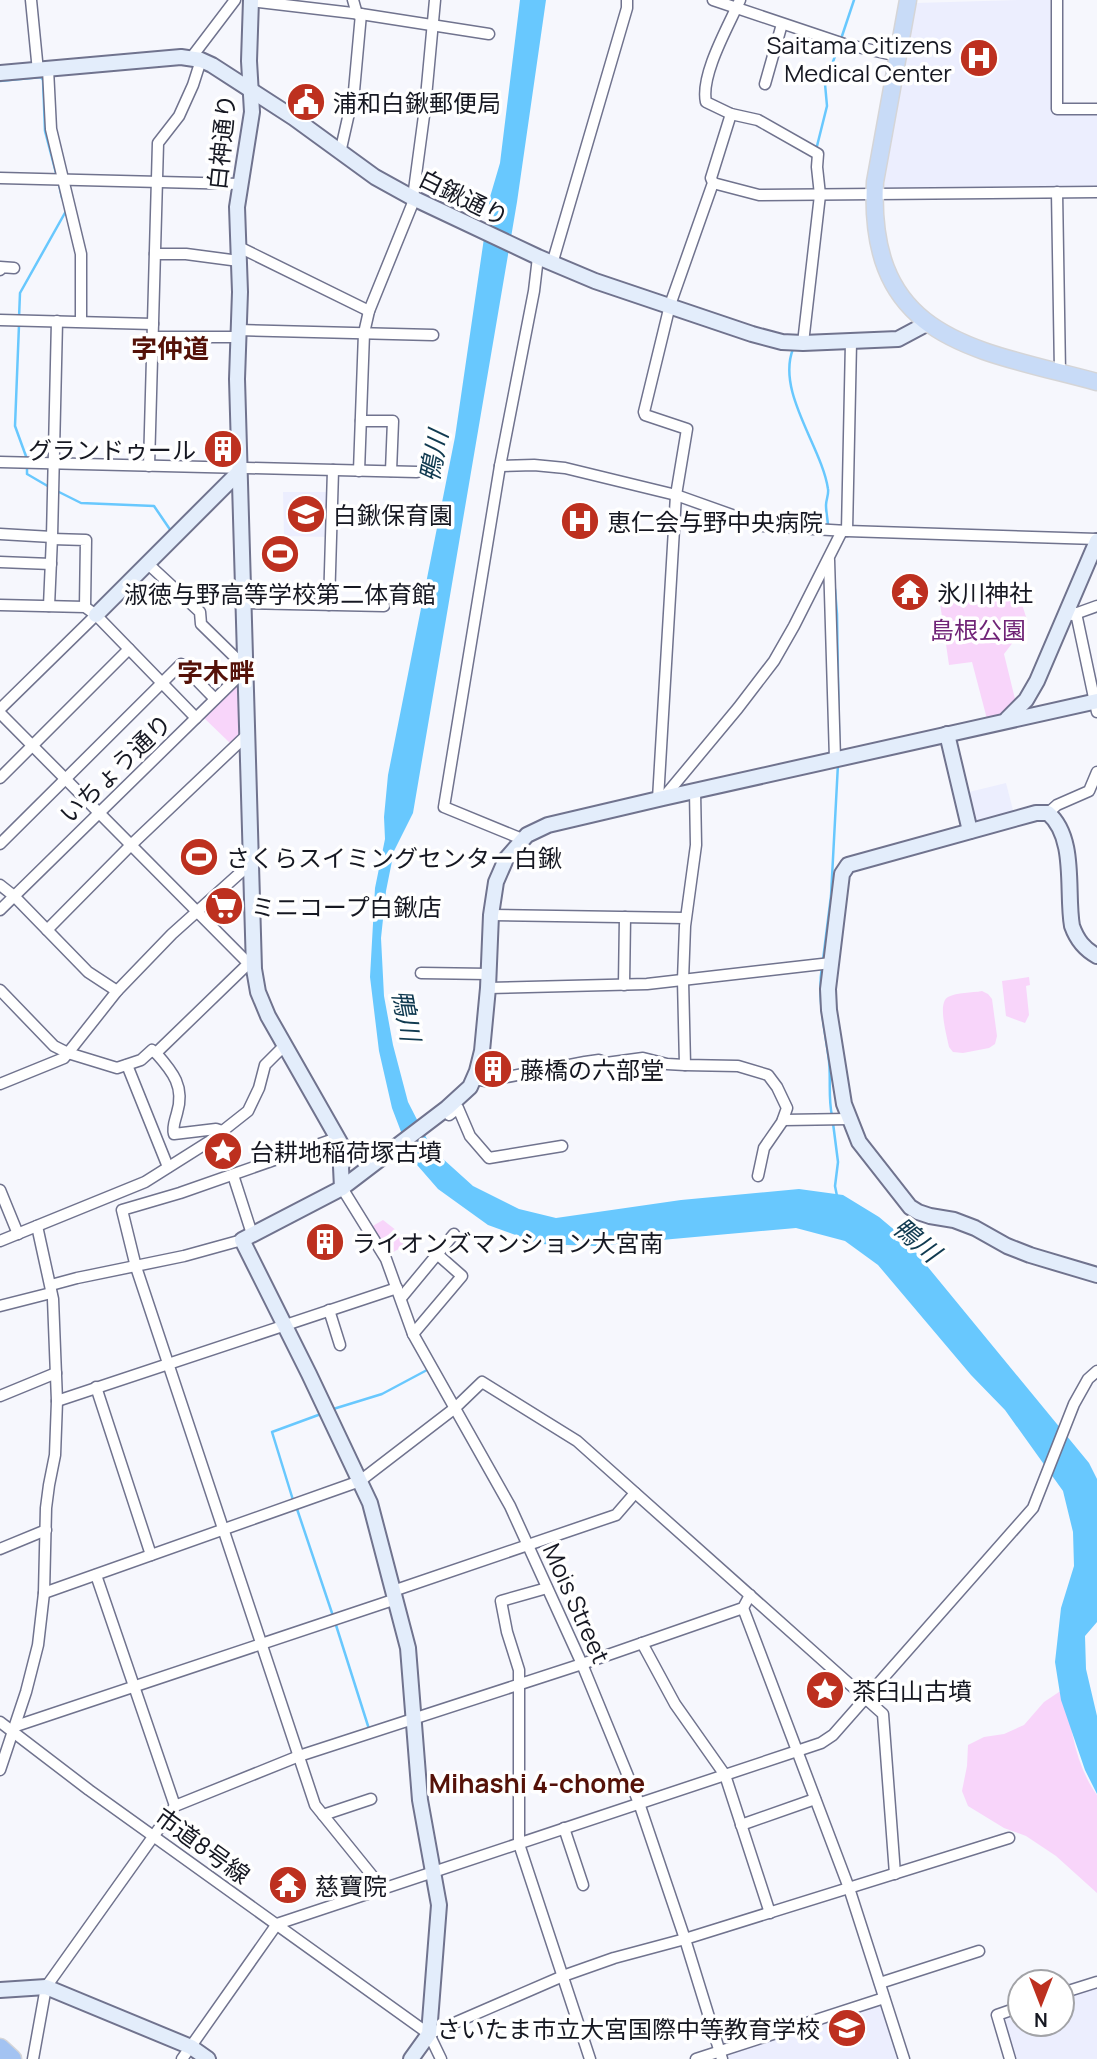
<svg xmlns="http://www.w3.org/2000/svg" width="1097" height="2059" font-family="Manrope,'Noto Sans JP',sans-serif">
<rect width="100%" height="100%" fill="#f6f7fd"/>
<!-- built -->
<g fill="#eceefe">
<polygon points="1018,0 1050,0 1053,113 1097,113 1097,189 883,190 916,3"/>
<polygon points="283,492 329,492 329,537 284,536"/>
<polygon points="1006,783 1014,814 978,822 974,821 965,793"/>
<polygon points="1097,1987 1097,2059 1015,2059 1004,2017 1020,2012 1020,2024 1062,2024 1062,1998"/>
<polygon points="882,2003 899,2059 727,2059 726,2053"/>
</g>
<!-- green -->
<g fill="#f8d5fa">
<polygon points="993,592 995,601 1020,598 1027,620 1021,622 1020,633 1004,654 1016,703 1009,710 987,719 972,662 949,665 940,603"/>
<polygon points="236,683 241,685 242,733 230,743 202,716"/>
<polygon points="1029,977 1030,985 1026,986 1029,1015 1025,1023 1006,1016 1002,981"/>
<path d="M 982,991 L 988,994 L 992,999 L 997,1036 L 995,1044 L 989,1048 L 963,1053 L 953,1052 L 949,1047 C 947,1036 937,1003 948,997 C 957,992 972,993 982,991 Z"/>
<polygon points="383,1220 397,1231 404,1246 388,1255 371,1227"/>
<path d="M 1065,1688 C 1070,1724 1075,1765 1097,1795 L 1097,1893 L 1056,1856 L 1026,1836 L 1004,1828 L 968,1806 L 962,1791 L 967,1766 L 968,1745 L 984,1737 L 1004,1734 L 1024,1725 L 1044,1702 Z"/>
</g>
<!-- water -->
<polygon fill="#68c8fe" points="520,0 546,0 517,202 413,813 394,851 386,891 381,938 384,996 393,1045 408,1102 432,1149 473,1186 519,1209 556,1218 681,1200 799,1189 843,1195 879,1217 904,1238 1089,1463 1097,1479 1097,1622 1085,1636 1086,1669 1097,1716 1097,1794 1085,1770 1061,1700 1055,1662 1061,1608 1074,1566 1073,1532 1063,1491 1005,1410 971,1375 878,1265 845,1241 796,1228 595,1246 540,1244 488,1225 438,1189 411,1158 392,1108 379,1051 370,977 375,888 385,839 384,817 388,775 455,437 490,197 500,163"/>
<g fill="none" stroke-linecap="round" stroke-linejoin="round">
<!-- stream -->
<g stroke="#68c8fe" stroke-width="2.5">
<polyline points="841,39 854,0"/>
<polyline points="0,81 41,77 43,80 45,131 57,177"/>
<polyline points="816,150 827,106 825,84 839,45"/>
<polyline points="59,184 62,198"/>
<polyline points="19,318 20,293 66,211"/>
<polyline points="19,325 15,426 27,459"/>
<path d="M 793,349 C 776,392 822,447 828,489 C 829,494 826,500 826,505 C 826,513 828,520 828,527"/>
<polyline points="27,466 27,474 51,488"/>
<polyline points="57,491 81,503 154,506 171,531"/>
<polyline points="835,589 837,614 839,737"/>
<polyline points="823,960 831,896 838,764"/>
<path d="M 822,966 C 817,1000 825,1028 829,1061 C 831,1079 828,1098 832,1116"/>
<polyline points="833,1123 838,1162 835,1186 837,1196"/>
<polyline points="330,1410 382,1394 427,1370"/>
<polyline points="293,1500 272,1432 321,1414"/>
<polyline points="296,1506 333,1616"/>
<polyline points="335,1622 369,1729"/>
</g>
<!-- street casing -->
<g stroke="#70738e" stroke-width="13">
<g id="street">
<polyline points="31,0 38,71"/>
<polyline points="353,0 357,14"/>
<polyline points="713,0 844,44 898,56"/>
<polyline points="1057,0 1057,109 1097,109"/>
<polyline points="251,1 361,14 489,34"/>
<polyline points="191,58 235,0"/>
<polyline points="48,69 51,129 81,254 81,321"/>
<polyline points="765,84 782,24"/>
<polyline points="731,114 758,120 818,154 817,167 820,195 803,343"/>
<polyline points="340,153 354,91 361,14"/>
<polyline points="0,178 240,184"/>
<polyline points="713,183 759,195 1097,192"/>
<polyline points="1057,192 1060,372"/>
<polyline points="239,247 369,311"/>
<polyline points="155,254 186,254 239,261"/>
<polyline points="552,264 627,8 627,0"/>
<polyline points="0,270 0,267 14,268"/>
<polyline points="0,320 153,324"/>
<polyline points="238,330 433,335"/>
<polyline points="153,337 238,337"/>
<polyline points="361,421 393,421 391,471"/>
<polyline points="0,462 417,472"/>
<polyline points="149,466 158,143 179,116 193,85 201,60"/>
<polyline points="500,466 534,465 565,468 676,495 763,526 847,531 1097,539"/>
<polyline points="359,471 364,333 369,311 412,205 425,108 435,0"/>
<polyline points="847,531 851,342"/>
<polyline points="0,534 52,537"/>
<polyline points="52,539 86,540 85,607"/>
<polyline points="829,560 835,759"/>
<polyline points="0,562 51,564"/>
<polyline points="147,563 200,612 201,624 245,667"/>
<polyline points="242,603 384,606"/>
<polyline points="0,605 85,607 96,615 196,718"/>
<polyline points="329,605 333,470"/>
<polyline points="49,606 52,537 57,321"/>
<polyline points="1076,613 1097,712"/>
<polyline points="1072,615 1097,606"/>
<polyline points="0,709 96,615"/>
<polyline points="0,713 254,969"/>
<polyline points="0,778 129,649"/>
<polyline points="664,797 738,708 774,661 794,626 842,531"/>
<path d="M 658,799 L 676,495 L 687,429 L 645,415 L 644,412 L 670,305 L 713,183 L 711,178 L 731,114 L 706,102 C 700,75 729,25 740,0"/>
<polyline points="1048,813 1057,805 1089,791 1097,772"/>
<polyline points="522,839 444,807 500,466 534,291 538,257"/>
<polyline points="0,844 181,664 215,699"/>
<polyline points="0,885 14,896 88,972 117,991"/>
<polyline points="0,910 245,670"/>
<polyline points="491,915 685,918"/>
<polyline points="47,930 131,845 248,734"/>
<polyline points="421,973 489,974"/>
<polyline points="624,985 625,917"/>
<polyline points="488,988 647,984 831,963"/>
<polyline points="0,990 54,1046 68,1053 117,1068 141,1060 152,1050 156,1053 249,963"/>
<path d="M 156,1053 C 173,1072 185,1087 177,1113 C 175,1121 172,1127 174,1134 L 216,1129 L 222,1131"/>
<polyline points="127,1065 168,1167"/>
<polyline points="685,1065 683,980 685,926 696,845 695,791"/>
<polyline points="474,1079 486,1081 585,1062 599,1060 606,1063 643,1058 667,1064 685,1065 738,1066 768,1075 777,1087 787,1108 782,1122 764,1148 758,1176"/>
<polyline points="0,1084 64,1058 117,991 172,934 250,864"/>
<polyline points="449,1115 458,1108 470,1136 489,1158 562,1146"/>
<polyline points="783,1120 849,1119"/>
<polyline points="337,1138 180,1193 122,1210 136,1267 315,1805 383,1889"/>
<polyline points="233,1175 252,1234"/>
<polyline points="342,1188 386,1259 413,1334 510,1506 582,1664 639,1803 684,1936 722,2059"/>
<polyline points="0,1190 18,1234"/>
<polyline points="0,1241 145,1182 210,1141 248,1111 259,1088 265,1065 284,1046"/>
<polyline points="51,1285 77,1278 184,1256 242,1240"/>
<polyline points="401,1298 454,1234"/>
<polyline points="0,1306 51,1293"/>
<polyline points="329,1310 340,1345"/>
<polyline points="413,1334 462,1276 437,1254"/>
<polyline points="96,1387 151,1555"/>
<polyline points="0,1396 56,1373"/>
<polyline points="57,1401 397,1288"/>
<polyline points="0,1549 46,1530"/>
<polyline points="96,1575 175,1806"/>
<polyline points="547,1588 501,1601 507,1632 519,1670 519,1844 590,2059"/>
<polyline points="393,1591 616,1515 635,1493"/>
<polyline points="44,1593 360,1481 455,1408 482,1382 577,1441 883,1714 895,1874"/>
<polyline points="743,1608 849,1888 904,2059"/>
<polyline points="642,1643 675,1704 725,1775 770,1913"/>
<polyline points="0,1722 89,1790 429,2034 441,2059"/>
<polyline points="16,1726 396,1599"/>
<polyline points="0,1770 26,1692 38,1645 44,1593 46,1508 49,1485 55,1455 57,1401 53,1299 37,1226"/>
<polyline points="323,1815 371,1799"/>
<polyline points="741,1825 815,1799"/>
<polyline points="564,1828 583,1885"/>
<polyline points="880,1983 979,1951"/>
<polyline points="1062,1993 1097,1982"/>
<polyline points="429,2034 563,1976 614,1958 685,1939 1009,1838"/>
<polyline points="33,2059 46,1987 175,1806 299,1756 582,1664 743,1608 750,1595"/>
<polyline points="182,2059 277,1924 797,1751 821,1743 833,1735 1033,1508 1074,1404 1088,1379 1097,1371"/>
<polyline points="696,2059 884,1998"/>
<polyline points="1010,2059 997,2015 1020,2007"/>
</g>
</g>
<!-- secondary casing -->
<g stroke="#70738e" stroke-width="18">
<g id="secondary">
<polyline points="251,0 249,61 252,112 237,207 240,292 237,379 254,969 258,992 268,1016 346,1153 341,1167 342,1188"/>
<polyline points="0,73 181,57 201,60 212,65 294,118 375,177 413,198 538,257 595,281 752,334 782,342 803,343 898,339 928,323"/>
<polyline points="96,615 239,472"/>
<polyline points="1007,719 1026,700 1037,681 1097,541"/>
<polyline points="947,734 970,831"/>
<path d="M 1097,956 C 1084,949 1077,940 1072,926 C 1066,892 1077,838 1048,813 L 1036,813 L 848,865 L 842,874 L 828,989 L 829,1010 L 844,1104 L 859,1142 L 910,1207 L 918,1212 L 930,1216 L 954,1220 L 975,1228 L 1007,1246 L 1030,1255 L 1097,1275"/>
<polyline points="0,1990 46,1987 191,2047 208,2059"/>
<polyline points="411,2059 429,2034 439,1905 420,1800 408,1648 370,1503 309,1374 242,1240 342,1188 447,1108 470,1087 477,1071 482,1051 488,988 491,915 496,882 506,859 527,835 548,825 663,798 1097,701"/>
</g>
</g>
<!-- primary casing -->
<g stroke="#d5d5d7" stroke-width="19">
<path id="primary" d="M 908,0 L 875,182 C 867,341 975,349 1097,382"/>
</g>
<!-- highway casing -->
<g stroke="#d5d5d7" stroke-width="21">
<polyline id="highway" points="0,2048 12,2059"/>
</g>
<!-- street -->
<use href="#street" stroke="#fff" stroke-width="10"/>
<!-- secondary -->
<use href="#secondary" stroke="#e3edfb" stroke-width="14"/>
<!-- primary -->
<use href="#primary" stroke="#c8dbf7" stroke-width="16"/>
<!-- highway -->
<use href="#highway" stroke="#a3c3f2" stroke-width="18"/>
</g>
<!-- icons -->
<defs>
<g id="hospital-disc" transform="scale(2.0125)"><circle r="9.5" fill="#bd301f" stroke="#fff"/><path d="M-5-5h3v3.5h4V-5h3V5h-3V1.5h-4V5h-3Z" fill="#fff"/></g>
<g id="civic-disc" transform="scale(2.0125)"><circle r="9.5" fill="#bd301f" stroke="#fff"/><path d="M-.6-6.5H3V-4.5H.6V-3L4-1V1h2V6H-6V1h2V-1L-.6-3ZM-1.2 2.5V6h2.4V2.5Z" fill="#fff"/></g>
<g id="building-disc" transform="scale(2.0125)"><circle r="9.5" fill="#bd301f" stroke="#fff"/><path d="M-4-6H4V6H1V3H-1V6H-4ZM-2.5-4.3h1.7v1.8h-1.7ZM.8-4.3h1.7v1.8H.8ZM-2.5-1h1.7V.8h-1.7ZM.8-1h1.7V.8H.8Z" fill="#fff"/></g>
<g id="school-disc" transform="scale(2.0125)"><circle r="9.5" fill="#bd301f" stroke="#fff"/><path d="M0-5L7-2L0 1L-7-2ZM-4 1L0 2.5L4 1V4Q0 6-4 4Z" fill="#fff"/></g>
<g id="stadium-disc" transform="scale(2.0125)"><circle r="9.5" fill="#bd301f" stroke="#fff"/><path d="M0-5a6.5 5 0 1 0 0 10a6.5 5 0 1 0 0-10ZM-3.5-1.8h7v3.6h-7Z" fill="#fff"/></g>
<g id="temple-disc" transform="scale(2.0125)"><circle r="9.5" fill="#bd301f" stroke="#fff"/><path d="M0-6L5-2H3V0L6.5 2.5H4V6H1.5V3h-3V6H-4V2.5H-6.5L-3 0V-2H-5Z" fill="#fff"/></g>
<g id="supermarket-disc" transform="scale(2.0125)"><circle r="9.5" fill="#bd301f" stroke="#fff"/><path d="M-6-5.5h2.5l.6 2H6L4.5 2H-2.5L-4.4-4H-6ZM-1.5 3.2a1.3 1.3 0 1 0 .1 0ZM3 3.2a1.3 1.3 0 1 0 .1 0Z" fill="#fff"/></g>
<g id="sight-disc" transform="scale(2.0125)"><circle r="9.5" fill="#bd301f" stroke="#fff"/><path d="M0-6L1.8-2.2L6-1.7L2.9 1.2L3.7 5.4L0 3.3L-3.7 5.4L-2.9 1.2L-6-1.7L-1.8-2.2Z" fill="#fff"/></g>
</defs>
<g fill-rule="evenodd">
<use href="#hospital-disc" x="979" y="58"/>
<use href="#civic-disc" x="306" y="102"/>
<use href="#building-disc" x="223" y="449"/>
<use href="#school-disc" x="306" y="514"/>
<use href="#hospital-disc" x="580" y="521"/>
<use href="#stadium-disc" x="280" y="554"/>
<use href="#temple-disc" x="910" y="592"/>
<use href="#stadium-disc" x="199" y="857"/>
<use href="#supermarket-disc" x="224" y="906"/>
<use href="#building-disc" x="493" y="1069"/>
<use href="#sight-disc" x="223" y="1151"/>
<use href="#building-disc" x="325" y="1242"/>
<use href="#sight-disc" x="825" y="1690"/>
<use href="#temple-disc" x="288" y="1885"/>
<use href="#school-disc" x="847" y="2028"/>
</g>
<g text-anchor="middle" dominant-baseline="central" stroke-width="7" stroke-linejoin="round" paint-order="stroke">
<!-- poi labels -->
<g font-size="24" fill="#161822" stroke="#fff" text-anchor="start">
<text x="952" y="44" text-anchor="end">Saitama Citizens<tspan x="952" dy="28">Medical Center</tspan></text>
<text x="333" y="102">浦和白鍬郵便局</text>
<text x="196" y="449" text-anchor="end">グランドゥール</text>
<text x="333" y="514">白鍬保育園</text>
<text x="607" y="521">恵仁会与野中央病院</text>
<text x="937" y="592">氷川神社</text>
<text x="280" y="593" text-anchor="middle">淑徳与野高等学校第二体育館</text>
<text x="226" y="857">さくらスイミングセンター白鍬</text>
<text x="251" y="906">ミニコープ白鍬店</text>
<text x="520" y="1069">藤橋の六部堂</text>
<text x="250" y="1151">台耕地稲荷塚古墳</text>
<text x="352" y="1242">ライオンズマンション大宮南</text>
<text x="852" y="1690">茶臼山古墳</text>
<text x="315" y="1885">慈寶院</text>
<text x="820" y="2028" text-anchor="end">さいたま市立大宮国際中等教育学校</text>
</g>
<!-- street labels -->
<g font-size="24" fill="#161822" stroke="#fff">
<text transform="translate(221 142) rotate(-84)">白神通り</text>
<text transform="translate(464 197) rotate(26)">白鍬通り</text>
<text transform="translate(115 768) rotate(-44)">いちょう通り</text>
<text transform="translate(577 1603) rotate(66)">Mois Street</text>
<text transform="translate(203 1845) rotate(36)">市道8号線</text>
</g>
<!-- park labels -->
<g font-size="24" fill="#702477" stroke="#fff">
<text x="978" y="629">島根公園</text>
</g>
<!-- neighbourhood labels -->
<g font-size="26" font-weight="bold" fill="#551209" stroke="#fff">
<text x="170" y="348">字仲道</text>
<text x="216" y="672">字木畔</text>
<text x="537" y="1783">Mihashi 4-chome</text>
</g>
<!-- water labels -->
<g font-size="26" font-style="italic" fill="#103a50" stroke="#fff">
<text transform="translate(433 456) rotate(-79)">鴨川</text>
<text transform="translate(407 1015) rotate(79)">鴨川</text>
<text transform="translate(917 1239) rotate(40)">鴨川</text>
</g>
</g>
<!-- north arrow -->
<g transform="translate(1041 2003) rotate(180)"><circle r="33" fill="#ffffff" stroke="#a2a3a7" stroke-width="2"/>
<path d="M0-5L12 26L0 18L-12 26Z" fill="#bd301f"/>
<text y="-10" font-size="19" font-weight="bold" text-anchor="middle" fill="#161822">N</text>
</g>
</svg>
